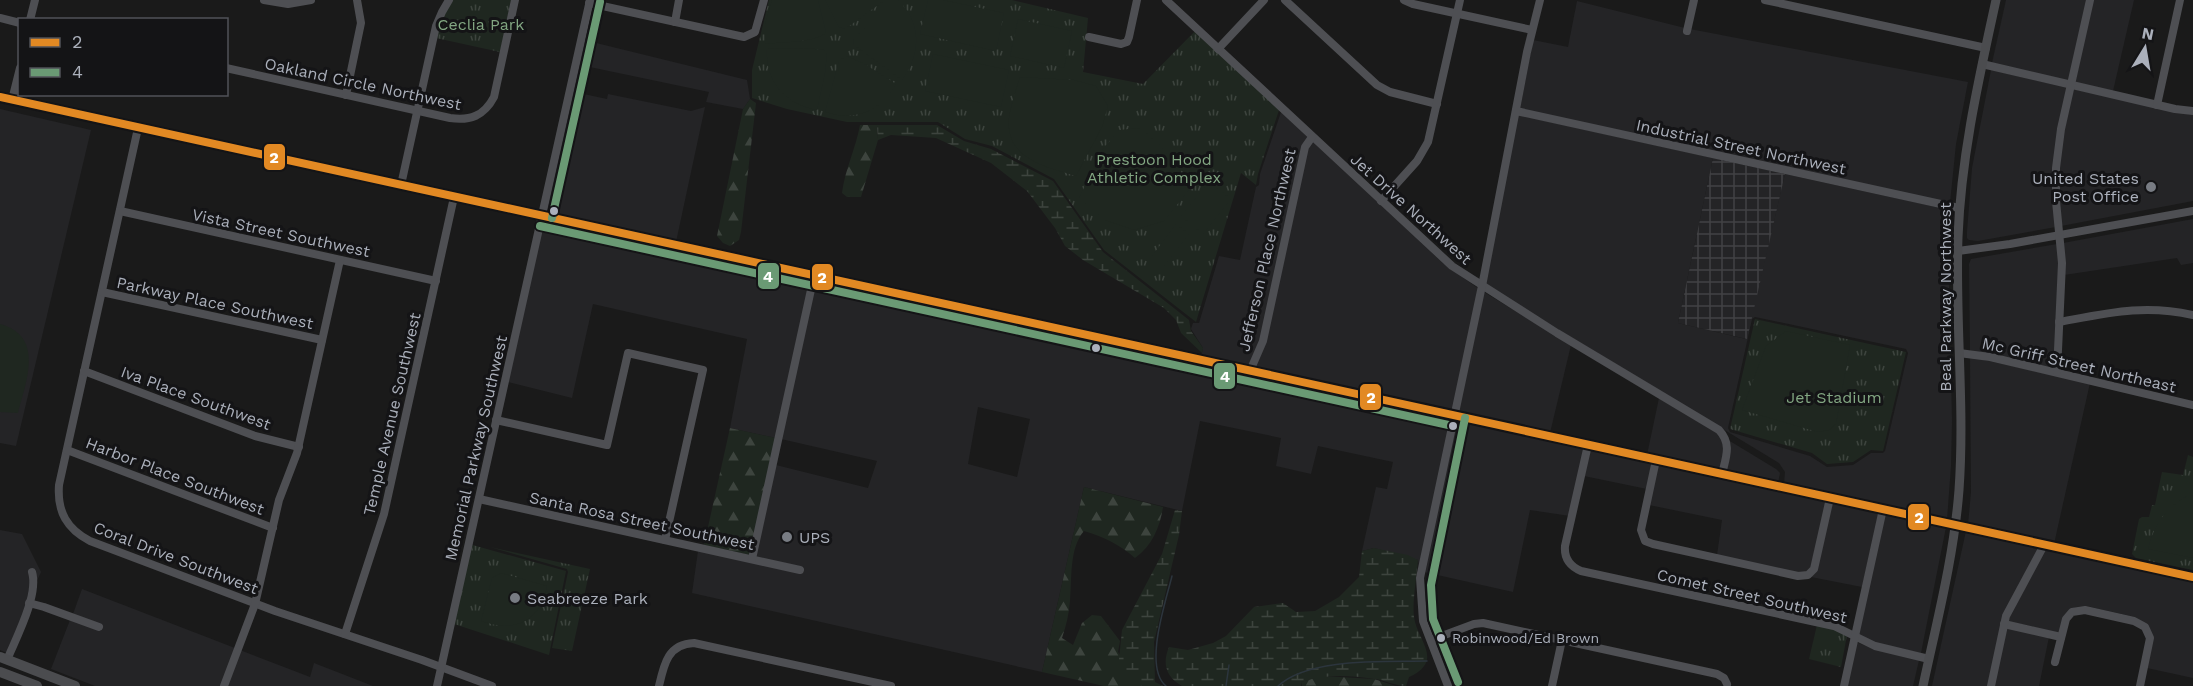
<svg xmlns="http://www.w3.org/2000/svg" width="2193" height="686" font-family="'Work Sans',sans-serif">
<defs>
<pattern id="industrial-grid" width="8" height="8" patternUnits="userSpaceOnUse" patternTransform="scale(1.5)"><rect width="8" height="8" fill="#242426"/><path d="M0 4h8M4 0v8" fill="none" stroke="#414144"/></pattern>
<pattern id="forest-firs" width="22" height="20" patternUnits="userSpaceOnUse" patternTransform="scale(1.5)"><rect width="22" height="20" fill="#1f2720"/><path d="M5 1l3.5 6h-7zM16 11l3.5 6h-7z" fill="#3d443e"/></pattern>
<pattern id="wetland-marsh" width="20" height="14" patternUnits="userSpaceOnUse" patternTransform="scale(1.5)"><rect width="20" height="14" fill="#1f2720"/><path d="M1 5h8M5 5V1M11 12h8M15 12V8" fill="none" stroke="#3d443e"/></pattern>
<pattern id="park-tufts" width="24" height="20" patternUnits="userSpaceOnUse" patternTransform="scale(1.5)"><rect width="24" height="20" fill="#1f2720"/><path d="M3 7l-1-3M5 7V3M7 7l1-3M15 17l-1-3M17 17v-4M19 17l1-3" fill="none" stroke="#3d443e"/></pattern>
</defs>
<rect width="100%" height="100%" fill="#1a1a1a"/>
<!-- built -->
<g fill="#242426" fill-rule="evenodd">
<polygon points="2006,0 2087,0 2069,81 1992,63"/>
<polygon points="2093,0 2134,0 2113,91 2075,83"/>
<polygon points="1577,1 1685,28 1684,34 1689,35 1690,29 1968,82 1956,144 1950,203 1520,109 1533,40 1568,47"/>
<polygon points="584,40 747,80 750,99 743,109 706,102 709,92 585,66 579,93 607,99 608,94 691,111 705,107 676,242 545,214"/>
<polygon points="1991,70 2068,88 2059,129 2056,227 1978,241 1969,240 1967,238 1967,232 1972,168"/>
<polygon points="2073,89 2193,115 2193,201 2061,226 2058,183 2063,136"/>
<polygon points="0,109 91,130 16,446 0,443"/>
<polygon points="1281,112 1308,137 1260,340 1249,367 1201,357 1203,348 1191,329 1193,323 1199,323 1219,256 1240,260 1256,187 1259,185 1260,174"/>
<path d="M 1518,115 L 1713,158 L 1678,323 L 1746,339 L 1785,174 L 1950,210 L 1948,242 L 1952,421 L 1951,466 L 1947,520 L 1784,485 L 1785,472 L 1779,463 L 1485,285 ZM 1755,317 L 1906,349 L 1908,353 L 1885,451 L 1883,453 L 1871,453 L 1853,465 L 1827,467 L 1810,456 L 1730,432 L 1728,428 L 1752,319 Z"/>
<polygon points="1313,141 1444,264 1479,289 1452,412 1254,369 1308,148"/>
<polygon points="2193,219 2193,263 2181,265 2177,258 2064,275 2063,243"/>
<polygon points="544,220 811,278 776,438 730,428 747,339 593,304 572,398 508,382"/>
<polygon points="2057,244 2059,264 2054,368 1970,351 1969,264 1971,259"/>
<path d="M 816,279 L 1451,418 L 1419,571 L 1418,560 L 1374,548 L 1362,551 L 1376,487 L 1387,489 L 1393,462 L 1318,446 L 1311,474 L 1276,466 L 1281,438 L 1200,421 L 1182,511 L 1084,487 L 1042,672 L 692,593 L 698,551 L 803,573 L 804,567 L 755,557 L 776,465 L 868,488 L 877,461 L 781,439 ZM 978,407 L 1030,419 L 1017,477 L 968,464 Z"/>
<polygon points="1484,292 1571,345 1550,433 1458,413"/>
<polygon points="1970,357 2090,383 2054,544 1968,525 1971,492"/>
<polygon points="1659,398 1776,469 1780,473 1778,483 1647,455"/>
<polygon points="1457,420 1584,448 1570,516 1530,510 1513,592 1424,572"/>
<polygon points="1590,449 1652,462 1647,489 1584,476"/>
<polygon points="1658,464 1826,501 1811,567 1807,572 1798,573 1717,555 1722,520 1649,505"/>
<polygon points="1832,502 1879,512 1862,587 1811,577"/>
<polygon points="1885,513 1946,527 1921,653 1875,643 1858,635"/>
<polygon points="0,530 22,534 41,572 35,585 33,568 28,571 31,579 24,613 7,653 0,650"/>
<polygon points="1966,531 2040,547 2011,601 1988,686 1932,686"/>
<polygon points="2045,549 2193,581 2193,678 2147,668 2147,625 2135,617 2086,606 2077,607 2071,609 2059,633 2008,621"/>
<polygon points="82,589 235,648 221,686 95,686 51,669 70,620 101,631 102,625 73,614"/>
<polygon points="2007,628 2049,637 2039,686 1994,686"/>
<polygon points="1856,642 1874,649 1919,660 1913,686 1846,686"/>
<polygon points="240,650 310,677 314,663 373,686 227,686"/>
</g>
<!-- industrial -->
<polygon fill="url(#industrial-grid)" points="1713,158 1785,174 1747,339 1678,323"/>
<!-- forest -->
<g fill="url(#forest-firs)">
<polygon points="750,99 756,103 741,232 739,240 730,246 723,243 717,236 743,109"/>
<path d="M 860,125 L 877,125 L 878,140 L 861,197 L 847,197 L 842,193 C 845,169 856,148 860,125 Z"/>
<polygon points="730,428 776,438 750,555 704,545"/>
<path d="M 1084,487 L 1163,507 C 1160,527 1152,546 1135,558 C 1119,544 1104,537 1084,531 C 1069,548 1072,579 1070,601 C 1069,614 1066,626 1062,638 L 1073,645 L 1082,623 L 1092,615 L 1101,616 L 1120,641 L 1118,652 L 1142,685 L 1145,686 L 1104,686 L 1042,672 Z"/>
<polygon points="1322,676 1374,679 1396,686 1302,686 1301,682"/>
</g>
<!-- wetland -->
<g fill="url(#wetland-marsh)">
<polygon points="877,125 937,125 964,141 991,149 1053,181 1103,252 1189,320 1191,331 1203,348 1202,353 1181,333 1176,320 1164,308 1083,260 1065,246 1055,228 1027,191 991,163 936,138 891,135 878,140"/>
<polygon points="1175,510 1182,511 1179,535 1154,642 1155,682 1163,686 1142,686 1118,669 1122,630 1162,554"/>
<path d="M 1374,548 L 1408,555 L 1418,560 C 1417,575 1412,602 1414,617 C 1417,641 1445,660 1409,677 L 1406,686 C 1395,686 1385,680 1374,679 C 1349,675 1325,674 1301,682 L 1301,686 L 1182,686 C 1166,677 1162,664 1169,647 L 1188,650 L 1213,643 L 1226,636 L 1254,607 L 1283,603 L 1296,612 L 1315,611 L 1339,597 L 1359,577 L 1362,551 Z"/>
</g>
<!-- park -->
<g fill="url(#park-tufts)">
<polygon points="452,0 511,0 500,52 436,38 439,24"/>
<polygon points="769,0 1012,0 1088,18 1083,72 1143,84 1197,29 1280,107 1258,174 1256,185 1241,173 1196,322 1104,250 1054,179 992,146 965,139 938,122 847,122 787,109 752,98 752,70"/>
<polygon points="1755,319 1906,352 1883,451 1871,450 1853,462 1827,464 1812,453 1730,429"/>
<polygon points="2188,455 2193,457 2193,570 2136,558 2132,554 2139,519 2142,517 2149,517 2152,505 2155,505 2162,472 2183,475"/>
<polygon points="469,544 566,571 549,655 451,623"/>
<polygon points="490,547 590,569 572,651 552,648 568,572 567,569"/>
<polygon points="1817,625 1834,629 1847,635 1841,667 1809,659"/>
</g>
<!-- pitch -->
<g fill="#1f2720">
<path d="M 772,0 L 818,0 L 826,32 C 818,43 779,42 765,44 L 765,24 Z"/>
<polygon points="825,0 885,0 845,29 839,27"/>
<path d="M 895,0 L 898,0 C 922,23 921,54 902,80 L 854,45 L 853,39 Z"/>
<polygon points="928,0 943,0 1004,13 996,51 920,34"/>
<polygon points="1018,19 1072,31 1064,68 1010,56"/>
<path d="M 806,48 L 824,50 L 827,54 L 825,73 L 817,110 C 785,104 765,82 767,49 Z"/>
<polygon points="933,54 1009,70 1001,107 925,91"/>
<path d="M 846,56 L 863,63 L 896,84 C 881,111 855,122 825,112 L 839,61 Z"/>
<path d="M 1020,77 L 1074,80 L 1096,86 L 1108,106 L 1102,127 L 1076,176 C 1046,167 1005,159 1009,118 C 1011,104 1016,90 1020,77 Z"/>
<polygon points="1140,128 1159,144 1192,186 1164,221 1134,230 1105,220 1079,198 1103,149 1119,130"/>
<polygon points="1209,182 1231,199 1203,234 1181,216"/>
<polygon points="1176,224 1189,234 1164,266 1152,256"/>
<path d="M 0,324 C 45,336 26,382 18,413 L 0,412 Z"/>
<polygon points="1786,331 1850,345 1836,424 1829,430 1818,432 1742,410 1766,346"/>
<path d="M 2193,493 L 2193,558 L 2148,549 C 2154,523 2169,504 2193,493 Z"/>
<path d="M 501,573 L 547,586 C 540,622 514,633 481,621 L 492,578 Z"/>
</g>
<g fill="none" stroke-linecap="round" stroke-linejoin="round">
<!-- stream -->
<g stroke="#2c353d" stroke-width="1.5">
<path d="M 1166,686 C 1143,667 1166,601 1172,576"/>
<polyline points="1226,686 1229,665"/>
<path d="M 1278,686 C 1309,657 1386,662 1427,661"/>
</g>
<!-- minor -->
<g stroke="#4e4f53" stroke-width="8">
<polyline points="264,0 288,4 311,0"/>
<path d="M 1166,0 L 1452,266 L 1557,333 L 1719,430 C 1732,444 1726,457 1722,474"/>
<polyline points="1285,0 1377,85 1390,92 1437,104"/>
<polyline points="1404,0 1413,4 1532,30"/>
<polyline points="1765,0 1986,48"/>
<polyline points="589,3 744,37 755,32 764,0"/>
<polyline points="0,18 20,23"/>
<polyline points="30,20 35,0"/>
<polyline points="675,22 679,0"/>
<polyline points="1687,31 1694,0"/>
<polyline points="1089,37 1121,44 1127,42 1129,37 1137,0"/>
<polyline points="1218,49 1264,0"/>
<polyline points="1982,64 2175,109 2193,111"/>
<path d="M 226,68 L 450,118 C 470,121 484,116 494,97 L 515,0"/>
<polyline points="346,95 361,23 357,0"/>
<polyline points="0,97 2193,577"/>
<polyline points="12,100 20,68"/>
<polyline points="2157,105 2180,0"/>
<polyline points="1516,111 1959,208"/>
<path d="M 138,128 L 59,485 C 57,512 67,529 90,541 L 275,611 L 422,660 L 492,686"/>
<polyline points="401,185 436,26 442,12 449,0"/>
<polyline points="1381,201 1417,161 1428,142 1460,0"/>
<polyline points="120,211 436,281"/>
<polyline points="1958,251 2010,244 2193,211"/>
<polyline points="102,292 322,340"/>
<path d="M 2059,322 C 2108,313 2144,304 2193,315"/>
<polyline points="1959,353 1990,357 2193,405"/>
<polyline points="84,371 255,436 299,447"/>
<polyline points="1250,371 1263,341 1305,147 1312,137"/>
<polyline points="2057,372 2062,263 2056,201 2056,168 2061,129 2090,0"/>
<polyline points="496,420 607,445 628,353 703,370 665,540"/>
<path d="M 1588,445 L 1565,546 C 1564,558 1569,566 1581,571 L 1834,626 L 1875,646 L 1929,659"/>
<polyline points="67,450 273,528"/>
<polyline points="1656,460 1641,530 1645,541 1653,544 1798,576 1808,575 1814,569 1830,498"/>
<polyline points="479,499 800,570"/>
<polyline points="752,559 814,276"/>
<polyline points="29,603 44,607 99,627"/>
<polyline points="2004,624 2061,637"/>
<polyline points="345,634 384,514 454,197"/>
<polyline points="1431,640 1474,624 1483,623 1717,674 1724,678 1727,684"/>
<path d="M 7,660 C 16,638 39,595 32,572"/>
<polyline points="2055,662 2066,619 2072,612 2085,610 2134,621 2145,627 2150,638 2140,686"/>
<polyline points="224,686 255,604 279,500 297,453 340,260"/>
<polyline points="437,686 590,0"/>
<path d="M 659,686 C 664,664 668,644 694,643 L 891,686"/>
<polyline points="1448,686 1423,621 1420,578 1483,281 1527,52 1540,0"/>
<polyline points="1552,686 1562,640"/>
<polyline points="1844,686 1883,509"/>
<polyline points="1991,686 2006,616 2044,545"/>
</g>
<!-- major -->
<path stroke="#4b4c4f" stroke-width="9" d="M 1923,686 C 1937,621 1954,556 1959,490 C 1965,406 1955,321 1958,237 C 1961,156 1979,78 1996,0"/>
<!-- highway -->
<g stroke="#4b4c4f" stroke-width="10">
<polyline points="0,657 75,686"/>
<polyline points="0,672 37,686"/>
</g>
<!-- bus-1 casing -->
<g stroke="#141416" stroke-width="12">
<polyline id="bus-1" points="0,97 2193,577"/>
</g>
<!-- bus-2 casing -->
<g stroke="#141416" stroke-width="12">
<g id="bus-2">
<polyline points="552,218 600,2"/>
<polyline points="540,226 1453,426"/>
<polyline points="1458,682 1433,619 1431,585 1465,418"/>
</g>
</g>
<!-- bus-1 -->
<use href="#bus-1" stroke="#e28923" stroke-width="8"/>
<!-- bus-2 -->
<use href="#bus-2" stroke="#6a9a74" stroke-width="8"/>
</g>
<!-- markers -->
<g fill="#787c83" stroke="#141416" stroke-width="2">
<circle cx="2151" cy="187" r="6"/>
<circle cx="787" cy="537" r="6"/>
<circle cx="515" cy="598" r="6"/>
</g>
<g fill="#abb0bb" stroke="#141416" stroke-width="2">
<circle cx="554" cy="211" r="5"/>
<circle cx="1096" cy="348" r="5"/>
<circle cx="1453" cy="426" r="5"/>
<circle cx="1441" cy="638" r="5"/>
</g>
<g text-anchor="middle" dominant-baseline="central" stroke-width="6" stroke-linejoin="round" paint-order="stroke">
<!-- bus labels -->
<g font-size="14" fill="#abb0bb" stroke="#141416" text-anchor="start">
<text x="1452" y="638">Robinwood/Ed Brown</text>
</g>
<!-- park labels -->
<g font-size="16" fill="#82a682" stroke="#141416">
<text x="481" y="24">Ceclia Park</text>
<text x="1154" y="159">Prestoon Hood<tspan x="1154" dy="18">Athletic Complex</tspan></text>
<text x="1834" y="397">Jet Stadium</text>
</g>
<!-- street labels -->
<g font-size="16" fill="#abb0bb" stroke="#141416">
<text transform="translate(363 84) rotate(12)">Oakland Circle Northwest</text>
<text transform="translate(1741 147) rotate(12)">Industrial Street Northwest</text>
<text transform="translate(1411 209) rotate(42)">Jet Drive Northwest</text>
<text transform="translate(281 233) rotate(12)">Vista Street Southwest</text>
<text transform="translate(1267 250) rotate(-77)">Jefferson Place Northwest</text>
<text transform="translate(1945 297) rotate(-90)">Beal Parkway Northwest</text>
<text transform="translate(215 303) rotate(12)">Parkway Place Southwest</text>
<text transform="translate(2079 365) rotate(13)">Mc Griff Street Northeast</text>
<text transform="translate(196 398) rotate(20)">Iva Place Southwest</text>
<text transform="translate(392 414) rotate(-77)">Temple Avenue Southwest</text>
<text transform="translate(476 448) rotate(-77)">Memorial Parkway Southwest</text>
<text transform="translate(175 476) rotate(21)">Harbor Place Southwest</text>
<text transform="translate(642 521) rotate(12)">Santa Rosa Street Southwest</text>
<text transform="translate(176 558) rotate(21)">Coral Drive Southwest</text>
<text transform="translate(1752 596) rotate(13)">Comet Street Southwest</text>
</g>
<!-- poi labels -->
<g font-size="16" fill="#abb0bb" stroke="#141416" text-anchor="start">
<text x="2139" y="178" text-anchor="end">United States<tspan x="2139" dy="18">Post Office</tspan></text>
<text x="799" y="537">UPS</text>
<text x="527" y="598">Seabreeze Park</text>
</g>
</g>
<g stroke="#141416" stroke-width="2">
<rect x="263" y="143" width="23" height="28" rx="6" fill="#e28923"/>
<rect x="757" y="262" width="23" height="28" rx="6" fill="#6a9a74"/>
<rect x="811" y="263" width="23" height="28" rx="6" fill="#e28923"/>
<rect x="1213" y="362" width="23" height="28" rx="6" fill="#6a9a74"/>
<rect x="1359" y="383" width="23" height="28" rx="6" fill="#e28923"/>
<rect x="1907" y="503" width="23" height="28" rx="6" fill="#e28923"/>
</g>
<g font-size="16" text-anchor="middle" font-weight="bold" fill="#fff">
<text x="274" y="163">2</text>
<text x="768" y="282">4</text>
<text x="822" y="283">2</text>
<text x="1225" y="382">4</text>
<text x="1371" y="403">2</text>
<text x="1919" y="523">2</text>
</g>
<!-- legend -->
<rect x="18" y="18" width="210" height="78" fill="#141416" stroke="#505258" stroke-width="1.5"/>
<rect x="30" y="38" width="30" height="9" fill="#e28923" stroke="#505258" stroke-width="1.5"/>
<text x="72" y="48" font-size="18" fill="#abb0bb">2</text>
<rect x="30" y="68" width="30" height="9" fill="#6a9a74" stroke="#505258" stroke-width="1.5"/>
<text x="72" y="78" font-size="18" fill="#abb0bb">4</text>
<!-- north arrow -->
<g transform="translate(2145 48) rotate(11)" stroke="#141416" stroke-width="4.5" paint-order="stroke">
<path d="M0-4.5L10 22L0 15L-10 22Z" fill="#abb0bb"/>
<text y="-9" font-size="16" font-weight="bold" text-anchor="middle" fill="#abb0bb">N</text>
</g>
</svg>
